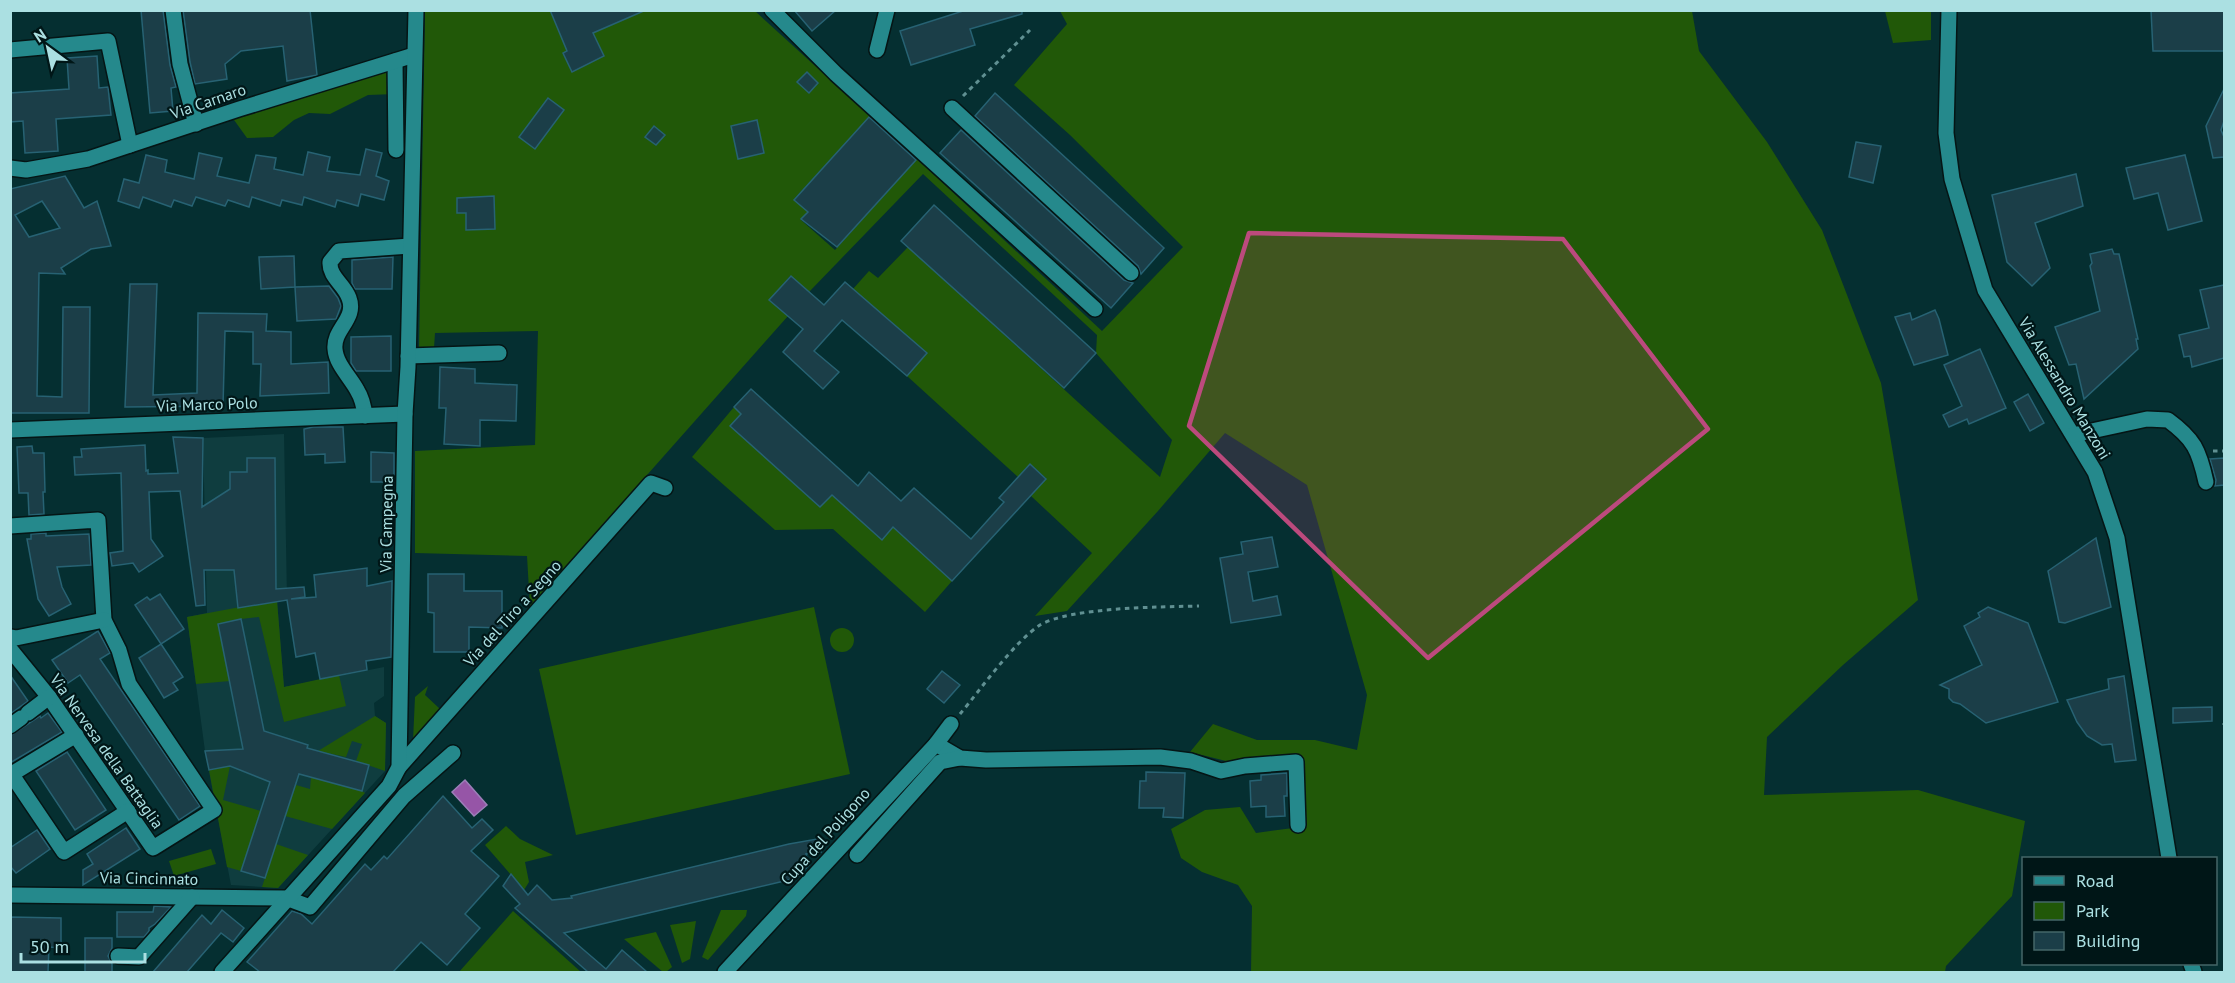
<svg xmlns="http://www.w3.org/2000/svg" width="2235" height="983" font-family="'PT Sans',sans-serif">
<rect width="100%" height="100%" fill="#052f31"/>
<!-- built -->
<polygon fill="#0f3d3f" points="284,434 287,599 277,601 284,687 384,667 384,696 374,703 375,716 386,723 385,771 278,888 231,885 205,751 187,617 207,613 203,438"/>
<!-- green -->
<g fill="#215808">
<polygon points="425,11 755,11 870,116 794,199 808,212 801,220 835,250 917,159 1102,331 1183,247 1070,135 1014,85 1067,24 1060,11 1692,11 1699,51 1767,142 1822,230 1881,383 1918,600 1843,665 1767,737 1764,795 1918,790 2025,821 2012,896 1946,966 1945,972 1251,972 1252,906 1238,885 1202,872 1181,858 1171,829 1205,810 1240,807 1256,833 1293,828 1300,759 1234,763 1190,752 1213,724 1257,740 1315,740 1357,750 1367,695 1307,485 1225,433 1158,511 1067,611 1035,616 1092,553 1031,496 1046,478 1030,464 1018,477 907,376 927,353 853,289 869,271 878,278 908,247 1160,477 1172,440 1096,353 1097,335 923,174 809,292 790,276 770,300 788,316 530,607 527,556 415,553 415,451 535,445 538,331 435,333 434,348 419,349"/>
<polygon points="1885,11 1931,11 1931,40 1893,43"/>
<polygon points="395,61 396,94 368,95 330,114 309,113 294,120 273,137 247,138 229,113"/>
<polygon points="734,407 741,414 731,425 820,507 832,495 882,540 893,527 952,581 925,612 833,529 775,530 692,457"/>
<polygon points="277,600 284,687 339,675 346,706 284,722 259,617 241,619 230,681 196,684 187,617"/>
<polygon points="814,607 850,774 576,835 539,669"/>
<circle cx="842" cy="640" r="12"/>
<polygon points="428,686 425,695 440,709 413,741 415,697"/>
<polygon points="375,716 386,723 385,771 356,761 362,744 352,741 346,757 318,751"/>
<polygon points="230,766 223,800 261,811 241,871 227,867 209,770"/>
<polygon points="311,777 362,791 365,793 332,829 285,816 296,785 310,789"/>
<polygon points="506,826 520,839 553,855 525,862 529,882 524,890 485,845"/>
<polygon points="276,844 308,855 278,888 262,887"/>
<polygon points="211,849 216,864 174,876 169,861"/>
<polygon points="721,910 747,910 746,916 708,960 702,957"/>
<polygon points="513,911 581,972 582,972 459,972"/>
<polygon points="696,921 690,959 682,963 670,925"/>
<polygon points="656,932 672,967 666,972 663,972 624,939"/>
</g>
<!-- water -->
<polygon fill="#9655a7" stroke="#9c7fb9" stroke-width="1.5" points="465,780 487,805 474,816 452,792"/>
<!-- building -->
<g fill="#1b3e48" stroke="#276273" stroke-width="1.5" fill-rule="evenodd">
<polygon points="141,10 163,10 170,65 176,87 171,88 173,111 150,113"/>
<polygon points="183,10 310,10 317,75 287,81 283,46 241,51 225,64 227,79 195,84 190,62"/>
<polygon points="550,10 646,10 593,33 604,56 572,72 563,53 567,51"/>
<polygon points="794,10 836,10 812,31"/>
<polygon points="966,10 1022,10 1022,14 970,29 975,45 911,65 900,31"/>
<polygon points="2151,10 2224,10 2224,51 2153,51"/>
<polygon points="97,56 99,88 108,87 111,115 56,119 58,151 25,153 23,121 10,122 10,93 69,89 67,58"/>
<polygon points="807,72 818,83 809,93 797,82"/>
<polygon points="2224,89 2224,121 2221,130 2224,137 2224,157 2213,158 2206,126"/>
<polygon points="995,93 1164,248 1141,274 1138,266 975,116"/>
<polygon points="548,98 564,110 535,149 519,137"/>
<polygon points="869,117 916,160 837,247 801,219 808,212 794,200"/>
<polygon points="757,120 764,153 738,159 731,126"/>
<polygon points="654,126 665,135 656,145 645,137"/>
<polygon points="961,130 1124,280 1133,283 1111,308 940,153"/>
<polygon points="1856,142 1881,146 1873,183 1849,177"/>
<polygon points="366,149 382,153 376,176 389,181 384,200 361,194 358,206 337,200 335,207 304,197 302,205 282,200 280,206 252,197 249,207 228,200 225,206 196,197 192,206 174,200 171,207 143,197 139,208 118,201 124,179 139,183 146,155 167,160 165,172 194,179 199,153 222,158 217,176 249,183 256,155 276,158 274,169 303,175 308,152 330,157 327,171 360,175"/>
<polygon points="2185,155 2202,221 2168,230 2158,193 2134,199 2126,168"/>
<polygon points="2076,174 2083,206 2035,223 2050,268 2032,286 2007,262 1992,195"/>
<path d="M 65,176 L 84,208 L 97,201 L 111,246 L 91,249 L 61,268 L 65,274 L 39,273 L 37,396 L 62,397 L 63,307 L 90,307 L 89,413 L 10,413 L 10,189 ZM 42,201 L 60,228 L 29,237 L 15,215 Z"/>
<polygon points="494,196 495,229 466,230 466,213 457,213 457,198"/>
<polygon points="934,205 1096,353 1064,388 901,241"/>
<polygon points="2112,249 2114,254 2119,254 2138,339 2136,339 2138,349 2084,399 2076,364 2069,365 2055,327 2100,311 2090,266 2092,263 2090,254"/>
<polygon points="294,256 295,287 261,289 259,257"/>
<polygon points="393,257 392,289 355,289 352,283 352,260"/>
<polygon points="791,276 824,305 845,282 927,353 907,376 842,320 814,351 839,372 823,389 783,352 803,329 769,300"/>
<polygon points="130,284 157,284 153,395 197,393 198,313 267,314 266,331 291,332 291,364 328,362 329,393 260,396 261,364 253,364 253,332 225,331 223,406 125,407"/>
<polygon points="2224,285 2224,358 2192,367 2190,356 2184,357 2179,335 2209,328 2200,290"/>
<polygon points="329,286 338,298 341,306 336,319 297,321 295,287"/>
<polygon points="1935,310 1939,319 1948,355 1914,365 1895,317 1910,313 1912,320"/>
<polygon points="391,336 391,371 356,371 351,363 351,337"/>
<polygon points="1980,349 2006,408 1969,424 1967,419 1949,427 1943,415 1962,406 1944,365"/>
<polygon points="440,367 475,369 475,383 517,385 516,421 480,420 480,446 444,444 446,408 439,408"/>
<polygon points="751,389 858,486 869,472 901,501 914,488 971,539 1004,502 999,498 1030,464 1046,479 952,581 893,527 882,540 832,495 820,507 730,426 741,414 734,407"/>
<polygon points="2028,394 2044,423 2030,431 2014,402"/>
<polygon points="313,427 343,427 345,462 325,463 325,454 305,455 304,429"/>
<polygon points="173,437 203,438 202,507 230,489 230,472 247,472 247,458 275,458 276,589 304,587 305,597 291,599 316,597 314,575 367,568 367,586 392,581 391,657 366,661 367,670 320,679 315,653 296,657 287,600 238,608 234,570 204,570 205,605 196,606 180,491 149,492 151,539 163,556 139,572 133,563 112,566 110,553 123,551 121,473 75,475 74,457 82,457 81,449 145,445 146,471 148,470 148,474 178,473"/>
<polygon points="32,446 33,453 44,453 45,492 43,492 44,514 29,515 28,493 19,493 17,447"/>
<polygon points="371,452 394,453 394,482 371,482"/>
<polygon points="2224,458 2224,485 2215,486 2216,480 2210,459"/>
<polygon points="46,533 46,536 89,534 91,565 57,567 62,587 71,604 49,616 38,599 27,539 31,539 31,534"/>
<polygon points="1272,537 1278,567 1248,572 1253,601 1277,596 1281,615 1231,623 1220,558 1243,554 1241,542"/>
<polygon points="2096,538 2111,607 2065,623 2059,622 2048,571"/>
<polygon points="428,574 464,574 464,591 502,591 502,628 469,627 469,652 434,652 434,613 428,612"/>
<polygon points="160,594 184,629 161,644 135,605 147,597 150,600"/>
<polygon points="1988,607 2028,623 2058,702 1986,723 1960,704 1953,702 1949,698 1949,689 1940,685 1982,665 1964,626 1980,617 1978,613"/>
<polygon points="241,619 264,731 308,745 307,748 369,765 362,791 299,774 265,878 241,871 270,782 230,766 209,770 205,751 243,749 218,624"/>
<polygon points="98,631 110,653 100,659 200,806 179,820 80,675 68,683 52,660"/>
<polygon points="161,644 183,677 173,683 178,690 164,698 139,658"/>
<polygon points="942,671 960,685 944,703 927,689"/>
<polygon points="10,675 28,701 10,714"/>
<polygon points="2124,676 2136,760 2115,762 2112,744 2102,745 2087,736 2077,722 2067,700 2109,689 2108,679"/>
<polygon points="2212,707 2212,721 2173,723 2173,708"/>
<polygon points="48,713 62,732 10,763 10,736 40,716 41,718"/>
<polygon points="67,752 106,810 75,830 36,771"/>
<polygon points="1146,772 1185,773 1183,818 1163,817 1164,808 1139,808 1140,781 1146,781"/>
<polygon points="1287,773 1287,796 1284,796 1285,816 1266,817 1266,806 1251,807 1250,781 1261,780 1261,775"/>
<polygon points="443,796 472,828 482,819 493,830 471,851 499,876 465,914 480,928 447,965 421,942 393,972 260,972 247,962 292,911 301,914 312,924 365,864 371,870 384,856 387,859"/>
<polygon points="126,828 140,849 83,885 83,870 93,864 87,854"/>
<polygon points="37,830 50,849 16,873 10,866 10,848"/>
<polygon points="817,839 821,852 806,854 809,865 797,878 564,933 606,969 622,950 647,972 588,972 515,908 520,904 503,886 511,874 528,895 537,885 552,900 572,898 571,896 789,844"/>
<polygon points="154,906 171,907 155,924 149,928 149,931 144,937 117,937 117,912 153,912"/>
<polygon points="222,910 244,928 233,942 221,933 187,972 153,972 202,915 211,924"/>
<polygon points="10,917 61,918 61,948 49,947 48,972 10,972"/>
<polygon points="85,938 112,938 112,948 108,956 112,964 112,972 85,972"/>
</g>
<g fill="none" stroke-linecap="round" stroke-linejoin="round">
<!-- minor casing -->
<g stroke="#051515" stroke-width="18">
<g id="minor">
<polyline points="173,10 180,64 196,124"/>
<polyline points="772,10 836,74 1095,309"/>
<polyline points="1949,10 1946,133 1952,179 1985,290 2095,472 2117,538 2169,858"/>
<polyline points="10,50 108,41 130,145"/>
<polyline points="877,50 887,10"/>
<polyline points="395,61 396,150"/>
<polyline points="952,108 1131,273"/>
<polyline points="10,168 26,170 88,159 239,109 414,55"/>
<polyline points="408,356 499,353"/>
<path d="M 365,416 C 364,407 362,398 357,390 C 350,377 336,364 335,349 C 333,329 357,319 349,298 C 344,284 329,277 330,262 L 339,251 L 410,246"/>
<polyline points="10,430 405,414"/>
<path d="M 2073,435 L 2147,419 L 2168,420 C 2194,439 2199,450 2206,482"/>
<polyline points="10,526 98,520 104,620 119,650 129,684 214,810 153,848 49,697 10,649"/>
<polyline points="10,637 16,638 104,620"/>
<polyline points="28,713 49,697"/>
<polyline points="10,726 21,718"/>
<polyline points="936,744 960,758 986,760 1160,757 1191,761 1221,771 1245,766 1296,762 1298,825"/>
<polyline points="399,767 651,483 665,488"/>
<polyline points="10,775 76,735"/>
<polyline points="12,775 64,852 128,811"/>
<polyline points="857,855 940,762 960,758"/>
<polyline points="10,895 286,898 310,907 404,796 453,753"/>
<polyline points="118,956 139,957 192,897"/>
<polyline points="2191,964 2194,972"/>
<polyline points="222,972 389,786 399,767 405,414 408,367 416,10"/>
<polyline points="725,972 936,744 951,724"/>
</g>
</g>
<!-- path -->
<g stroke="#609092" stroke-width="3" stroke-dasharray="4.5 4.5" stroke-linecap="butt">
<polyline points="963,96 1030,30"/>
<polyline points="2213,451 2224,451"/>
<path d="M 960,714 C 981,689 1014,642 1040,625 C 1071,607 1161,607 1199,606"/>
<polyline points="2223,723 2224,724"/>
</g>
<!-- minor -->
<use href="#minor" stroke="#25898c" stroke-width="15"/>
</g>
<!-- marked area -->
<path fill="#bc4a7d" fill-opacity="0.2" stroke="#bc4a7d" stroke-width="4.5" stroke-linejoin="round" d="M 1249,233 L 1563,239 L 1708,429 L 1428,658 L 1189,426 Z"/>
<g text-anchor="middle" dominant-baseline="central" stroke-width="4.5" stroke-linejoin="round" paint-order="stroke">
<!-- street labels -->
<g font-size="16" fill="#abe0e2" stroke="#001617">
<text transform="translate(208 101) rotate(-19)">Via Carnaro</text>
<text transform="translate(2065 388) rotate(59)">Via Alessandro Manzoni</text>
<text transform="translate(207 404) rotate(-2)">Via Marco Polo</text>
<text transform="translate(386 524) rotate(-89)">Via Campegna</text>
<text transform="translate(512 613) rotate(-48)">Via del Tiro a Segno</text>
<text transform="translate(107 751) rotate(55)">Via Nervesa della Battaglia</text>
<text transform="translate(825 836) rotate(-48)">Cupa del Poligono</text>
<text transform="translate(149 878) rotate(1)">Via Cincinnato</text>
</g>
</g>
<!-- border -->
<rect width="2235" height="983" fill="none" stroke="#abe0e2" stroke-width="24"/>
<!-- legend -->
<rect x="2022" y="857" width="195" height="108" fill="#001617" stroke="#446768" stroke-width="1.5"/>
<rect x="2034" y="876" width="30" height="9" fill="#25898c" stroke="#446768" stroke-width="1.5"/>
<text x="2076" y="887" font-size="18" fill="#abe0e2">Road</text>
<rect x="2034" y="902" width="30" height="18" fill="#215808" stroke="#446768" stroke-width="1.5"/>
<text x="2076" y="917" font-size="18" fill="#abe0e2">Park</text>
<rect x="2034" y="932" width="30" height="18" fill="#1b3e48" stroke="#446768" stroke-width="1.5"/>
<text x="2076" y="947" font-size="18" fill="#abe0e2">Building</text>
<!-- north arrow -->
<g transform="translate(48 48) rotate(327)" stroke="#001617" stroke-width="4.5" paint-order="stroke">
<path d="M0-4.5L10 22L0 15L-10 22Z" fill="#abe0e2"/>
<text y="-9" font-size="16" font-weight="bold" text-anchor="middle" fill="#abe0e2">N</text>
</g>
<!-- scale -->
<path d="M21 953v9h124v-9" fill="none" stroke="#abe0e2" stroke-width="3"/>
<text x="30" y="953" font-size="18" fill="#abe0e2" stroke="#001617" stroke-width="4.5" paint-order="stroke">50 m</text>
</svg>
